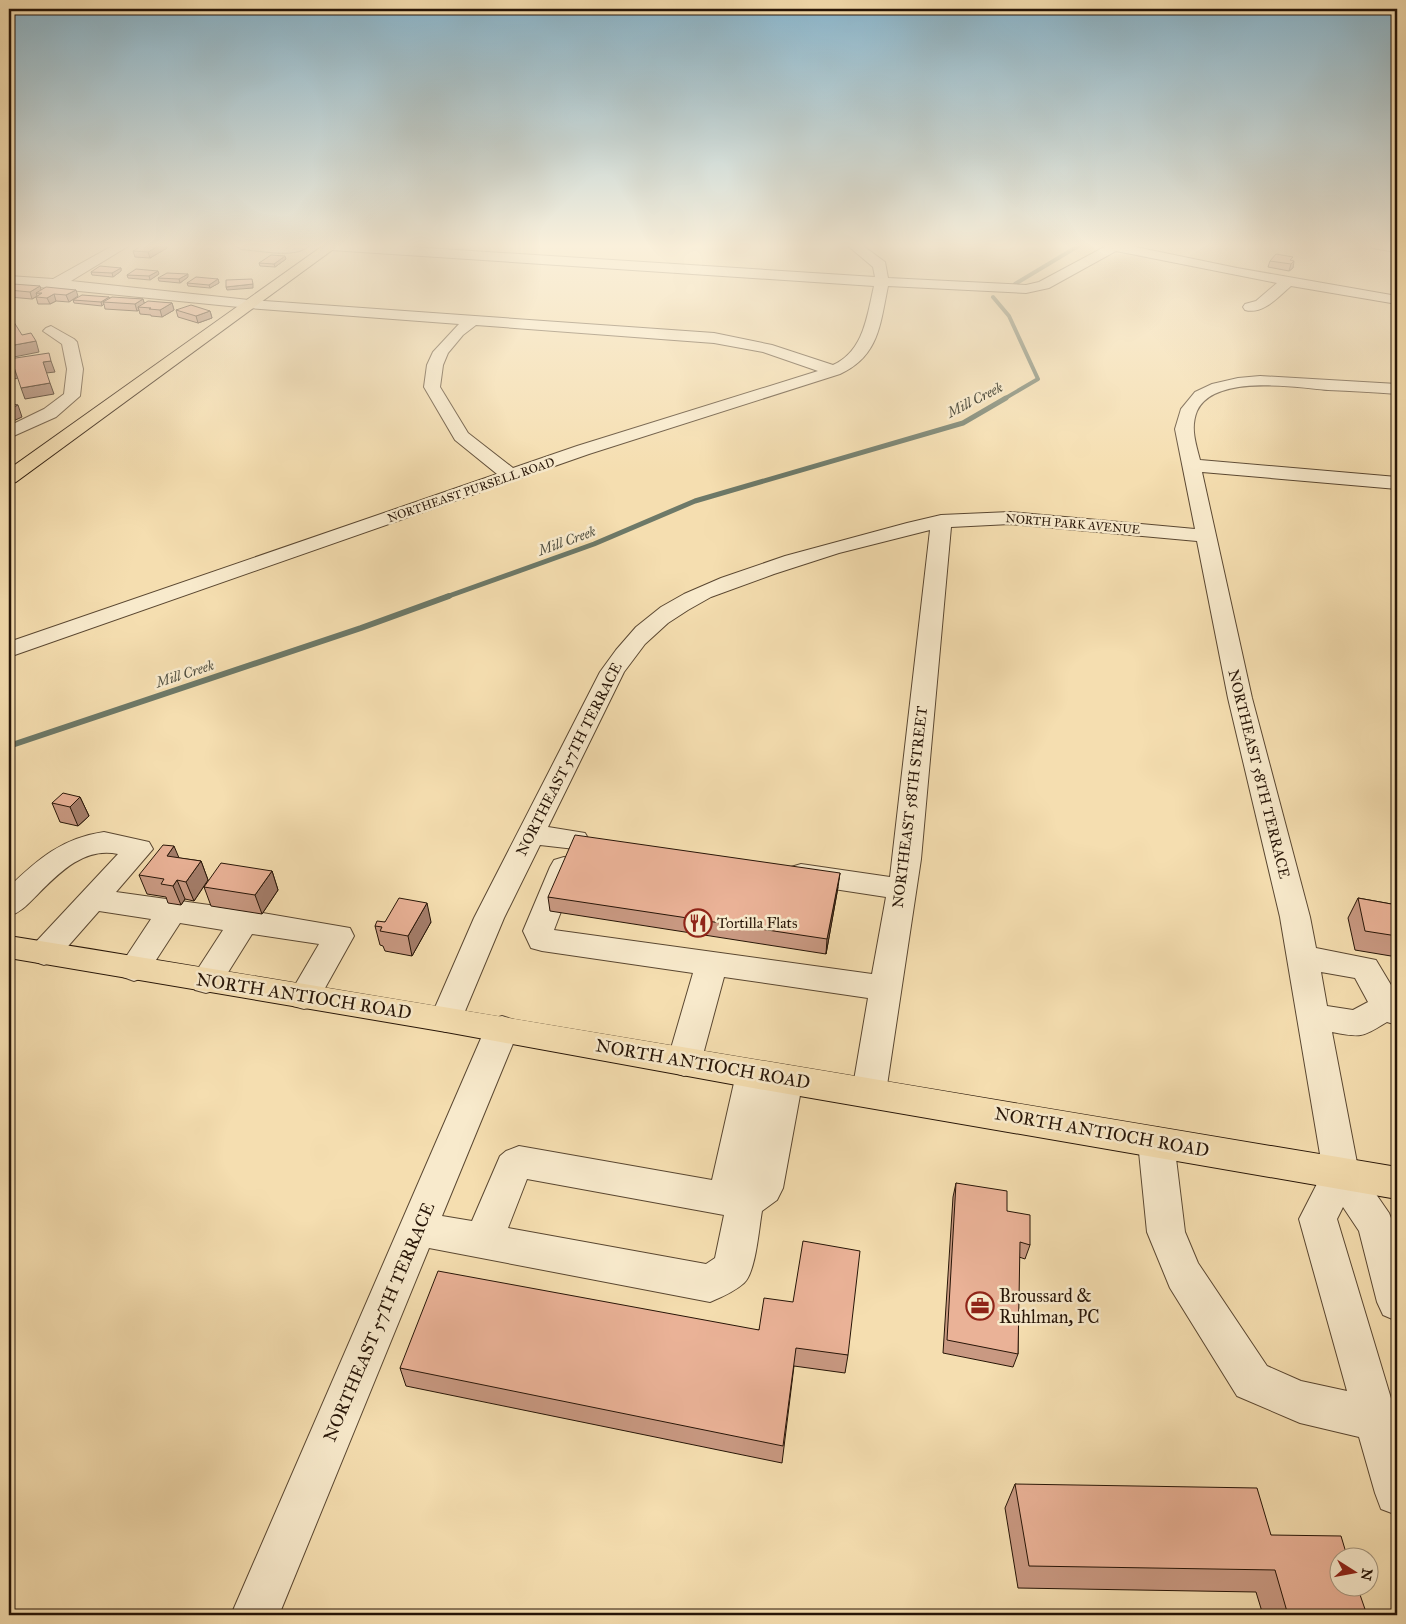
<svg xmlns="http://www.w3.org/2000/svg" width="1406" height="1624" font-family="'IM FELL Great Primer',serif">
<rect width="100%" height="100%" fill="#f5deb0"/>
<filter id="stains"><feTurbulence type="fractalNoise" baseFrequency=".004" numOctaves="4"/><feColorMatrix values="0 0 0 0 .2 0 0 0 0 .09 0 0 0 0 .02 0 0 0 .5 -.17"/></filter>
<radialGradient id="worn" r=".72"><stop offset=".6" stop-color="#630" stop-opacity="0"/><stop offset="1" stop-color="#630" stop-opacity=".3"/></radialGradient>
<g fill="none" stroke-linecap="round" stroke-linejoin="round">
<!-- stream-far2 -->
<g stroke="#6d7968" stroke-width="4">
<polyline points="1015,284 1080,245"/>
<polyline points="993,297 1009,316 1038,379 1004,399"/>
</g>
<!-- stream-far1 -->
<polyline stroke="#6d7968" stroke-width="5" points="446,597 594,544 695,501 963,423 1006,398"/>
<!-- stream -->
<polyline stroke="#6d7968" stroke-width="6" points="9,746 361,628 449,596"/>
<!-- minor casing -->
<g stroke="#5a4731" stroke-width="2">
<g id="minor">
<path d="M 114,245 L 130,245 L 71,281 L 249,300 L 714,333 L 772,345 L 833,365 C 864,351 867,316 874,286 L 331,250 L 324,246 L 380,245 L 875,277 L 873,267 L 847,245 L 862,245 L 885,262 L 888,278 L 1026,285 L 1039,282 L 1108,245 L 1126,245 L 1237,268 L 1397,296 L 1397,304 L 1291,286 C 1278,297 1263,315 1245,310 L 1243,307 L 1245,304 L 1256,301 L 1277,283 L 1116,251 L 1049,288 L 1026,293 L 888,286 C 880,325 879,356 840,374 L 589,454 L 9,657 L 9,642 L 497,474 L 455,440 L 424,387 L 427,365 L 433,352 L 459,324 L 249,308 L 9,284 L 9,276 L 53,279 ZM 476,325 L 714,343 L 763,352 L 818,371 L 577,446 L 513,468 L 468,433 L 440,387 L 443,365 L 448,353 L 463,335 Z"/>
<path d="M 235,245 L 309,245 C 297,259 259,250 241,249 Z"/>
<polygon points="1371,245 1397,245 1397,252 1372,248"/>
<polygon points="51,326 74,339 77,342 83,369 80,396 56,417 9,438 9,426 44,409 64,394 67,369 62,344 43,331 46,328"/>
<path d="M 1260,376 L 1397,384 L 1397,394 C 1374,392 1351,391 1328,390 C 1296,387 1214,374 1197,411 C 1190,428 1196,444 1200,460 L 1397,477 L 1397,489 L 1202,472 L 1252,698 L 1310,917 L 1316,948 L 1376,960 L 1397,995 L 1397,1025 L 1387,1022 C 1362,1037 1362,1038 1332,1032 L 1358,1168 L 1389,1213 L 1397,1233 L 1397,1321 L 1383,1315 L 1377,1302 L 1359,1231 L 1343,1207 L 1337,1219 L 1393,1405 L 1397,1407 L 1397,1515 L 1381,1509 L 1375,1493 L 1359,1437 L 1300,1423 L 1237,1396 L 1170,1288 L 1147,1232 L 1138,1142 L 1143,1131 L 1156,1127 L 1169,1131 L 1174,1142 L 1185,1232 L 1198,1263 L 1267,1366 L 1301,1381 L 1347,1391 L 1299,1219 L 1323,1172 L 1280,917 L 1228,698 L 1197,541 L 1010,524 L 951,527 L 921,859 L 886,1092 L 881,1102 L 869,1106 L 857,1102 L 852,1092 L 868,998 L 724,977 L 701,1062 L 696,1072 L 684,1076 L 672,1072 L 667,1062 L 693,973 L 542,951 L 531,948 L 523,931 L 550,867 L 554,860 L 564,857 L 574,860 L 578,867 L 554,930 L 872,974 L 886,897 L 801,884 L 791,881 L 786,874 L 791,867 L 801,864 L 890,877 L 930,530 L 839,553 L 774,574 L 711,597 L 688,610 L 668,623 L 645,644 L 624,672 L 548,827 L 585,833 L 589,840 L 585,847 L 575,849 L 540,845 L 504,918 L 458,1028 L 446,1032 L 434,1028 L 430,1019 L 474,918 L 600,672 L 616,650 L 636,627 L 661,607 L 684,594 L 721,578 L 785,556 L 907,523 L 941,515 L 1010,512 L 1195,529 L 1175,429 L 1181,409 L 1195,392 L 1212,384 L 1238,378 ZM 1321,972 L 1355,978 L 1368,1002 L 1353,1010 L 1327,1006 Z"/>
<path d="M 104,832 L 149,842 L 153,849 L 116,892 L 245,910 L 350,928 L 354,936 L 315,1006 L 304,1009 L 293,1006 L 288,997 L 319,944 L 252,934 L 217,990 L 206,993 L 195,990 L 190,981 L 223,930 L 180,923 L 145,977 L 134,981 L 123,977 L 118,969 L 151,919 L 99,911 L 55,961 L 44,965 L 33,961 L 28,953 L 33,945 L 118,854 C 85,847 61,871 39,893 C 29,903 22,912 9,916 L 9,887 C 38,859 62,838 104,832 Z"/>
<path d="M 502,1016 L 514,1020 L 519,1029 L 442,1216 L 472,1221 L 500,1156 L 506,1151 L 519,1146 L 712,1180 L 736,1074 L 741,1064 L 753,1060 L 765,1064 L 770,1074 L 769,1078 L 774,1069 L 786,1065 L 798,1069 L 803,1079 L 783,1188 L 777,1200 L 762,1211 C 759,1227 756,1272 744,1283 C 735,1291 722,1297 710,1302 L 429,1248 L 279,1615 L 231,1615 L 485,1029 L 490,1020 ZM 527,1179 L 724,1215 L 715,1258 L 706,1264 L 508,1228 Z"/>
</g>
</g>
<!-- major casing -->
<g stroke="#271507" stroke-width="2">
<g id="major">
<polygon points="324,245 339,245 16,482 9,484 9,469"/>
<path d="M 9,936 C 472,1010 934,1090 1397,1167 L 1397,1199 L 753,1088 L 446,1032 L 9,958 Z"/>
</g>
</g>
<!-- minor -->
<use href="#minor" fill="#f8eacc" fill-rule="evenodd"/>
<!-- major -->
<use href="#major" fill="#f5deb0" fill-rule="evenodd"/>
</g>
<!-- wall -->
<g fill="#c99982" stroke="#271507">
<polygon points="167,248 150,258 135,257 133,251"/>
<polygon points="286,259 275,267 260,266 259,263"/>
<polygon points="1270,261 1292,261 1293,268 1289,271 1268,267"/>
<polygon points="121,268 121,271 113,277 92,275 91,272"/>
<polygon points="159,274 150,280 128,278 127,275"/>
<polygon points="188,277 180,283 159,281 158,278"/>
<polygon points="218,279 219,283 210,288 188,286 187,283"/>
<polygon points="9,286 41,290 78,296 69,302 56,301 50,304 38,304 36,297 32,299 9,297"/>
<polygon points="110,298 143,299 144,303 172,303 174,310 162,317 151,316 151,315 140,314 139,310 137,311 105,309 104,304 102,306 74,303 73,300"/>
<polygon points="176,310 210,311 212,318 198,323 178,317"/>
<polygon points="80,797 89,816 78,826 60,822 52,803"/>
<polygon points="179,858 201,861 208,880 194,901 185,899 181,905 168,903 166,897 147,894 139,875"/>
<polygon points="272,871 278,890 262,914 211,906 204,887"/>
<polygon points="838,887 826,954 550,911 548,897"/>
<polygon points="1358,898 1397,905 1397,957 1355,950 1348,918"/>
<polygon points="385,922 431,922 412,956 385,951 383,946 380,945 375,926"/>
<polygon points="956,1183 1007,1211 1030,1245 1025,1259 1019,1257 1018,1354 1013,1367 943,1353 953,1197"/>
<polygon points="759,1330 848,1355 845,1373 794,1366 782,1463 406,1386 400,1368"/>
<polygon points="1015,1484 1271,1535 1367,1615 1263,1615 1256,1592 1018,1588 1005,1508"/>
</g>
<!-- shaded-wall -->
<g fill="#a47d6a" stroke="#271507">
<polygon points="160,245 166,245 167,248 150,258 148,252"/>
<polygon points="285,256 286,259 275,267 274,264"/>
<polygon points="1294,261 1293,268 1289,271 1291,264"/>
<polygon points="121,268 121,271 113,277 112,273"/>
<polygon points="158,271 159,274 150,280 149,276"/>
<polygon points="188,274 188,277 180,283 179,279"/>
<polygon points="218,279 219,283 210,288 209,285"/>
<polygon points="253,284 253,288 227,290 226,287"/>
<polygon points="40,286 42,293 36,293 37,296 32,299 30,292"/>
<polygon points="76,290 78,296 69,302 66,295"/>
<polygon points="54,294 56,301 50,304 47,298"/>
<polygon points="109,297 110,300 103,302 104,304 102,306 101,302"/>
<polygon points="143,299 145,306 138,307 139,310 137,311 135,304"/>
<polygon points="172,303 174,310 162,317 160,310"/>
<polygon points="210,311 212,318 198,323 196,316"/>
<polygon points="36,341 39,352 9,358 9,346"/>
<polygon points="51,361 55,372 46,373 43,362"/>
<polygon points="14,367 18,378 10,380 9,377 9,368"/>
<polygon points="50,383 54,394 25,399 21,388"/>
<polygon points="18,405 22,417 9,423 9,409"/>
<polygon points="80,797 89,816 78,826 70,807"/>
<polygon points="174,846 182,865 167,856"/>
<polygon points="201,861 208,880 194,901 186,882"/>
<polygon points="272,871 278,890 262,914 255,895"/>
<polygon points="840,873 838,887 826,954 827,939"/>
<polygon points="177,880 185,899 181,905 173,886"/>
<polygon points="427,903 431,922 412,956 408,936"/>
</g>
<!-- building -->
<g fill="#eab297" stroke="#271507">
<polygon points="143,245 160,245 148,252 133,251"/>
<polygon points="1276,254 1293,257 1290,260 1294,261 1291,264 1270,261"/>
<polygon points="271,255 285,256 274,264 259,263"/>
<polygon points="100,266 121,268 112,273 91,272"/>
<polygon points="136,269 158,271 149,276 127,275"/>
<polygon points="167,273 188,274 179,279 158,278"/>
<polygon points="196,277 218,279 209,285 187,283"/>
<polygon points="252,279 253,284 226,287 226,280"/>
<polygon points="13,284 40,286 30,292 9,290 9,286"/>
<polygon points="46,287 76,290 66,295 54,294 47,298 36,297 42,293 36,293"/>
<polygon points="82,295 109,297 101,302 73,300"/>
<polygon points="112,297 143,299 135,304 103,302"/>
<polygon points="148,301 172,303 160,310 149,309 151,308 138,307"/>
<polygon points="191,305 210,311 196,316 176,310"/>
<polygon points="12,319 22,335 31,333 36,341 9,346 9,320"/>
<polygon points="49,353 51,361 43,362 50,383 21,388 14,367 9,368 9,359"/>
<polygon points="9,403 18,405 9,409"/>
<polygon points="63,793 80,797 70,807 52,803"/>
<polygon points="575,835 840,873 827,939 548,897"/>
<polygon points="163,845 174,846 167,856 201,861 186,882 177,880 173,886 161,884 164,879 139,875"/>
<polygon points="221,863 272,871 255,895 204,887"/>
<polygon points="399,898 427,903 408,936 380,931 382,927 375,926 377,921 385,922"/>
<polygon points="1358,898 1397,905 1397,936 1365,931"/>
<polygon points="956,1183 1007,1191 1007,1211 1030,1215 1030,1245 1020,1242 1018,1354 947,1340"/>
<polygon points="803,1241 860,1251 848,1355 796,1348 783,1446 400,1368 438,1271 759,1330 764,1298 793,1302"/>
<polygon points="1015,1484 1257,1488 1271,1535 1341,1536 1347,1556 1338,1556 1338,1586 1357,1586 1367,1615 1288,1615 1275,1570 1029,1566"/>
</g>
<!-- sky -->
<linearGradient id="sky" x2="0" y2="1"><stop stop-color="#89b7cf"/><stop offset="0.52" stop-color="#faf0db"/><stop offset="1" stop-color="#faf0db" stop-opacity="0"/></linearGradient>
<rect width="1406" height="473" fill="url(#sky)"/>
<!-- icons -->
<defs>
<g id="restaurant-ring" transform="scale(1.4375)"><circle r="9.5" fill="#f8eacc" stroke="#8f2418" stroke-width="1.5"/><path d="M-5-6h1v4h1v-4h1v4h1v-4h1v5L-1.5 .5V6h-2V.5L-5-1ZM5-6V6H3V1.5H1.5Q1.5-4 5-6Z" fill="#8f2418"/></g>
<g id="office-ring" transform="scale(1.4375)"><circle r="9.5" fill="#f8eacc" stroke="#8f2418" stroke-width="1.5"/><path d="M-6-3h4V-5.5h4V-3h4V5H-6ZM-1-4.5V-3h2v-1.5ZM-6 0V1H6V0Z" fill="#8f2418"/></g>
</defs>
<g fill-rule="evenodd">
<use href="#restaurant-ring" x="698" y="923"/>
<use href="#office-ring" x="980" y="1306"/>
</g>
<g text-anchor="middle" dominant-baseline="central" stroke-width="5" stroke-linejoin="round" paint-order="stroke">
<!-- far-street labels -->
<g font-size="12" fill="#271507" stroke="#f8eacc">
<text transform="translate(471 490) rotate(-19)">NORTHEAST PURSELL ROAD</text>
<text transform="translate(1073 524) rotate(5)">NORTH PARK AVENUE</text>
</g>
<!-- far-water labels -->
<g font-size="14" font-style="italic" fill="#504f40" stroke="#f8eacc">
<text transform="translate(975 400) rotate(-27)">Mill Creek</text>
<text transform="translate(567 541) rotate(-20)">Mill Creek</text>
<text transform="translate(185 674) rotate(-18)">Mill Creek</text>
</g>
<!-- street labels -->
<g font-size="15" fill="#271507" stroke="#f8eacc">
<text transform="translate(569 759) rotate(-63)">NORTHEAST 57TH TERRACE</text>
<text transform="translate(1259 774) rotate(76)">NORTHEAST 58TH TERRACE</text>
<text transform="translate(910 807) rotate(-83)">NORTHEAST 58TH STREET</text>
</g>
<!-- poi labels -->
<g font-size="15" fill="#271507" stroke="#f8eacc" text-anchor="start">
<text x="717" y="923">Tortilla Flats</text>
</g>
<!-- near-street labels -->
<g font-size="18" fill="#271507" stroke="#f8eacc">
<text transform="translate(304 996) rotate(9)">NORTH ANTIOCH ROAD</text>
<text transform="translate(703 1064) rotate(10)">NORTH ANTIOCH ROAD</text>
<text transform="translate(1102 1132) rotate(10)">NORTH ANTIOCH ROAD</text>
<text transform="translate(379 1322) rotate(-67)">NORTHEAST 57TH TERRACE</text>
</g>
<!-- near-poi labels -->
<g font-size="18" fill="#271507" stroke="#f8eacc" text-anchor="start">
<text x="999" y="1296">Broussard &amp;<tspan x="999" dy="21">Ruhlman, PC</tspan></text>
</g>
</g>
<!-- margin -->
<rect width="1406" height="1624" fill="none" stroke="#f5deb0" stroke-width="30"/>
<rect x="10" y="10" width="1386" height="1604" fill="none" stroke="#271507" stroke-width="2.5"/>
<rect x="15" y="15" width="1376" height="1594" fill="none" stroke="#271507"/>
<!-- north arrow -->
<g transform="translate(1354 1572) rotate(101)"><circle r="24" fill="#f8eacc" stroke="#a4957d"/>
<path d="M0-4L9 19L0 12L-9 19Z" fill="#8f2418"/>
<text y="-8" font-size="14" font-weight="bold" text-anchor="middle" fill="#271507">N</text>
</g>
<rect width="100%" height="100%" filter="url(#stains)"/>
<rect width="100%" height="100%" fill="url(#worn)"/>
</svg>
